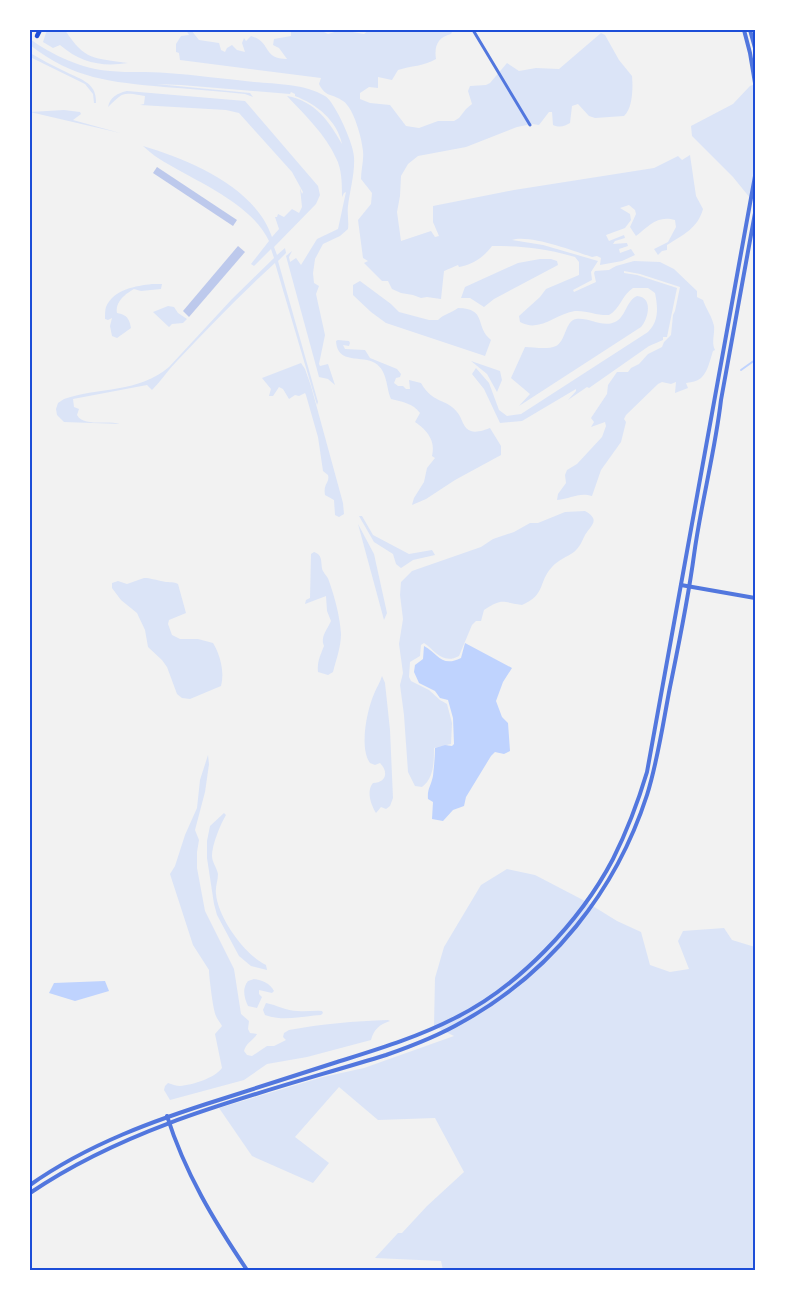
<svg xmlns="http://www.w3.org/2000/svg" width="785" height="1300" font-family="'Exo 2',sans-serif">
<rect width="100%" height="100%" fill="#f2f2f2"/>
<!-- green -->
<g fill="#dbe4f7">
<path d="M 47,30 L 65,30 C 85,61 94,58 128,63 C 102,67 81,63 60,45 L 53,48 L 43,42 Z"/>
<path d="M 186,30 L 191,30 L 199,40 L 219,43 L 221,50 L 225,52 L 227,48 L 232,45 L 237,50 L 245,52 L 242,43 L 244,38 L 246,41 L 251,36 C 272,42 262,59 287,59 L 279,48 L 273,45 L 274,39 L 291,36 L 291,30 L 320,30 L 328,34 L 341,30 L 364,34 L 369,30 L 453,30 L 451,34 C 438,37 434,46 436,59 C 425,66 410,66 398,70 L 392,80 L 378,77 L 378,88 L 369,87 L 360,93 L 360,99 L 370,103 L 390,105 L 406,126 L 419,128 L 438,121 L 454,121 L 459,118 L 466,109 L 472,104 L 468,91 L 470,86 L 486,85 L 490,83 L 507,63 L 519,71 L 536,68 L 559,69 L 601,33 L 605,35 L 619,60 L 632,76 C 633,87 633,108 624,116 L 595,118 L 589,116 L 578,104 L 572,106 L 570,123 C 565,126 560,128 553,125 L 552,112 L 549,112 L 539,125 L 532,124 L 517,127 L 466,147 L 418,156 L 408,164 L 401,176 L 400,196 L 397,212 L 401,241 L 431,231 L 435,237 L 439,236 L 433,222 L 433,206 L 514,190 L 654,168 L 678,156 L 682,160 L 690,155 L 696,196 L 703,209 C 698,228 683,235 667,245 L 667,250 L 662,251 L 658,255 L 654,249 L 668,242 L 676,227 L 675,220 C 657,215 649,226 636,236 L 630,227 L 636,214 L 635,210 L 629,205 L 620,208 L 630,214 L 631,220 L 625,228 L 606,235 L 609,241 L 624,235 L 625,238 L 615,241 L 613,244 L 627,243 L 628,246 L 619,249 L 620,253 L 631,249 L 635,255 L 622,261 L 600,265 L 601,258 L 597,256 L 592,257 C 574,251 529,234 512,240 L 543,245 L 598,261 L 591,272 L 592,280 L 573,290 L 574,292 L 596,282 L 594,273 L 595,271 L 609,270 L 616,266 L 634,261 L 660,262 L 674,269 L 697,291 L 697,297 L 703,300 C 706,309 712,316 714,326 C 715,334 711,343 715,350 L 713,351 C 710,360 707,376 698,380 C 694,382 690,382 686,383 L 688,388 L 675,393 L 676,382 L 671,384 L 662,382 L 658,384 L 626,415 L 624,419 L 626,422 L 621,442 L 601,470 L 592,496 C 578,492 571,499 557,500 L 558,494 L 566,483 L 565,475 L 567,470 L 577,464 L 602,437 L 606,426 L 605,422 L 591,427 L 594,422 L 591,418 L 607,394 L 608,385 L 617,372 L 628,372 L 631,368 L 639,364 L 648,354 L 662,347 L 664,342 L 671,335 L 673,315 L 675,311 L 680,287 L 640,274 L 624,271 L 624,273 L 637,275 L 677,288 L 667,337 L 663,337 L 663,340 L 649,346 L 589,388 L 587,387 L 568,400 L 576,391 L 576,389 L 522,421 L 500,423 L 484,389 L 472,374 L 476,368 L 489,383 L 499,410 L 507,416 L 521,414 L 648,332 C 659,321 658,308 655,293 L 648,288 L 633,288 C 622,295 620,309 609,315 C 598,316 586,310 575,311 C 555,314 540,333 520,322 L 519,316 L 540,297 L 546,289 L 579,275 L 579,262 L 575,257 C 544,248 524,246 492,246 C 484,257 472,265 459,267 L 458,265 L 444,271 L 441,299 L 427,297 L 421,298 L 413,295 L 401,293 L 392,289 L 388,281 L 382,281 L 364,263 L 368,261 L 363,258 L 358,220 L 371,204 L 372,193 L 361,179 C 361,170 364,160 363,151 C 362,139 354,108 343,101 C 332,93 326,98 319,84 L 321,78 L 180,60 L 179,53 L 176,52 L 176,44 L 181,36 L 189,35 Z"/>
<path d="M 30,39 C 52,55 82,69 110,71 C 129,73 148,71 167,73 C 196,75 225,79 254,82 C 277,84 305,84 325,96 C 335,102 354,145 354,157 C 355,173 350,190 348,206 C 347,214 349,221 348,229 L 340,236 L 323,244 L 315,259 L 313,273 L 314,283 L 319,286 L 316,294 L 325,335 L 319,364 L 320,366 L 328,364 L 335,385 L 328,379 L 319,377 L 286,256 L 292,251 L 289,257 L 290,262 L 296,258 L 301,265 L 317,239 L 338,229 L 346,192 L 344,193 L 342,197 C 342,185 342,169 336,158 C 326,135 304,114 287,96 C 315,101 329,121 342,144 C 337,120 316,104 295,96 L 295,94 L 291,92 L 290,94 L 181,85 L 156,84 L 250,93 L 253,97 L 245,94 C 218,91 191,89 164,87 C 111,82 73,79 30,45 Z"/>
<path d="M 30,53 C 41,59 51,65 62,70 C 78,79 97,81 96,103 L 94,103 L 93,94 L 85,84 L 30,57 Z"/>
<polygon points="755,84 755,204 733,177 692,136 691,126 733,104 750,86"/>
<path d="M 127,91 L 245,101 L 318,186 L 320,195 L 316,204 L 274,247 L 277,255 L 285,248 L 286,253 L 278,261 L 318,402 L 317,405 L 275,263 C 241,294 209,327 177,361 C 168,370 161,381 152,390 L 147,385 L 73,399 L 74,407 L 79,409 L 77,415 C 83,427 108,420 120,424 L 64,422 L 57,415 L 56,409 L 58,403 L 64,399 C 99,387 139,393 169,367 L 232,299 L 274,258 L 271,249 L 254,266 L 251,264 L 269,241 C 251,202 192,180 158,158 C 153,155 148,150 143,146 C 190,160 255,187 272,237 L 279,229 L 275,217 L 277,217 L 278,214 L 284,217 L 292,209 L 299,213 L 302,207 L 300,188 L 302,194 L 303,192 L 292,172 L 239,113 L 226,110 L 140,105 L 144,104 L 145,96 C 121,92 124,92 108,107 C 110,97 118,93 127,91 Z"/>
<polygon points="64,110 80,112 81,114 73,120 120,133 30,112"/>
<polygon points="540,259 551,259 557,261 558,265 494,299 484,307 470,298 461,298 465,287 518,263"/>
<path d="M 360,281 L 391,304 L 399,312 L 429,320 L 438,320 C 444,314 451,313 458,308 C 488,309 474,326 491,340 L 485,356 L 386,323 L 371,312 L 353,295 L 353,285 Z"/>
<path d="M 152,284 L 162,284 L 161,289 L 141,291 L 134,289 C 125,294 115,302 117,313 C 127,315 129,318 131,328 L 117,338 L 112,336 L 110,326 L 112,318 L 108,320 L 105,319 C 105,315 105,310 106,307 C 114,289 136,286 152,284 Z"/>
<path d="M 637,296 C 653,297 649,318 641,327 L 519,406 L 530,394 L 511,378 L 525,347 C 534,347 547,350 556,346 C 566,341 565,321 576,319 C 589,317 602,328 615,322 C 626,317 626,301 637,296 Z"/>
<polygon points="168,306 174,307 178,313 187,319 183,323 172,324 169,327 153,312"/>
<path d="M 338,340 L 349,341 L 350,343 L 349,346 L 343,345 L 345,349 L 365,350 L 370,358 L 397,369 L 401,374 L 400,377 L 396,378 L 394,383 L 398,386 L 403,386 L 406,389 L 410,389 L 409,380 L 421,383 C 433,404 446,398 457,412 C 462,417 463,429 471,431 C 476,433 485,430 490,428 L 501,446 L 501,455 L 455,480 L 426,499 L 412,505 L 414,498 L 424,482 L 427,468 L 435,458 L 432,456 C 436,441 427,430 415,422 L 420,413 C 413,403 402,402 391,399 C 386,388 388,371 375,363 C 363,355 337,365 336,341 Z"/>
<polygon points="471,361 500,371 502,380 497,392 487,374"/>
<path d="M 301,363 L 305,369 L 311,386 L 343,503 L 344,514 L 339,517 L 335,515 L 334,500 L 325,495 C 323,483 330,483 328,475 L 323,471 L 318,437 L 306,395 L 305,393 L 299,396 L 295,395 L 289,399 L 283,389 L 279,387 L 273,396 L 269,396 L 271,389 L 262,378 Z"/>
<path d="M 585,511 C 601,520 591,525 585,535 C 582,541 580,547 574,552 C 567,557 558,560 552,567 C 538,582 546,595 522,605 C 501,602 503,598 484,610 L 481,621 L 476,621 L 472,625 L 459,656 C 442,665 435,650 424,643 L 421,645 L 420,656 L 410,662 L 409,677 L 411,681 L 429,690 L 440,700 L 447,704 L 452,723 L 451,744 L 434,748 C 434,762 434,778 422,787 L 415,786 L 408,772 L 404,715 L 400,685 L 403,673 L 399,644 L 403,619 L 400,595 L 401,582 L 412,571 L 481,547 L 493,539 L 514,532 L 530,523 L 538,523 L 565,512 Z"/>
<polygon points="359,516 362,516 373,535 409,554 432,550 435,555 413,560 401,568 396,564 393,554 374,542"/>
<polygon points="358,524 374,554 387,613 384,620"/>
<path d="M 314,552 C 324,555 320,564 323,571 C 325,575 328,577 329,581 C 335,598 340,617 341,634 C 341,647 336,660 333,672 L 328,675 L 318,672 C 317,662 320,656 324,646 C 320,637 327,630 331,621 L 327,611 L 326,596 L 305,604 L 306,600 L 310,598 L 311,554 Z"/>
<path d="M 144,578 C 151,578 155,580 161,581 C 168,583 172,581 178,584 L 186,613 L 169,620 L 168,624 L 172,635 L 180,639 L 198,639 L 213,643 C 220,654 225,673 221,686 L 190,699 L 182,698 L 177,694 L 167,667 L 162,660 L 148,647 L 145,630 L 137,613 L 121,600 L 112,588 L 112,583 L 118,581 L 127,584 Z"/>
<path d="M 382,676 L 385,683 L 390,730 L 393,798 L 390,806 L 386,809 L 381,807 L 376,813 C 371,805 366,791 373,783 C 386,783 389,772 380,763 L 375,765 L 370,763 C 359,748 367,710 374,694 C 376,688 380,683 382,676 Z"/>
<path d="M 208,755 L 209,764 L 205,792 L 195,830 L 199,840 L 197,852 L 197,868 L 205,911 L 234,969 L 241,1014 L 249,1021 L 248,1029 L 250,1033 L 257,1034 C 253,1041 246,1043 244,1051 L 247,1055 L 252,1056 L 267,1046 L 274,1046 L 286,1040 L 283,1037 L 284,1033 L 289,1030 C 321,1024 354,1021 388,1020 L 390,1021 C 379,1025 374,1029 371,1040 L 307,1057 L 267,1064 L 244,1080 L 170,1100 L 164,1090 L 165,1086 L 168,1083 C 172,1084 176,1086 180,1086 C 192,1085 215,1078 222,1068 L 215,1034 L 222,1026 C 220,1022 217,1019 216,1016 C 213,1010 209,976 209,970 L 193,945 L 170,874 L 175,866 L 185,835 L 197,808 L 200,780 Z"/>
<path d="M 224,813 L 226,815 C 220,825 212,845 212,856 C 212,862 217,868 218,874 C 218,881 215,887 216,894 C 218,918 245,955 266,965 L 267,970 L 251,966 L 239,956 L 217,915 L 214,904 L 207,858 L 207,841 L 210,826 Z"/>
<polygon points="507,869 535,875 583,900 617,921 641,932 650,965 670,972 689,969 678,941 683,931 724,928 732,940 755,947 755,1270 443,1270 441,1261 375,1258 398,1233 402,1233 427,1206 464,1172 435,1118 378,1120 339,1087 295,1137 329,1163 313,1183 252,1156 219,1108 323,1077 364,1068 454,1036 434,1026 435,978 444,947 481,885"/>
<path d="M 254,979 C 262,980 270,983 274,991 L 272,993 L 259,990 L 259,994 L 262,997 L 257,1008 L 248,1006 C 244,998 242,988 248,981 Z"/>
<path d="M 266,1003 C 277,1005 286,1011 298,1011 C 306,1012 314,1010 322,1011 L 323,1013 L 321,1015 C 302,1016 284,1022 265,1015 L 263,1010 Z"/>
</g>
<!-- water -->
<g fill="#bfd3fe">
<path d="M 465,643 L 512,668 L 503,682 L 496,701 L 502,717 L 508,723 L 510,751 L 504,754 L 495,752 L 491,756 L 466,797 L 464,806 L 453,810 L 443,821 L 432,819 L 433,802 L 428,799 C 427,789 431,786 433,776 C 434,766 435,758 435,748 L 445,745 L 452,746 L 454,744 L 453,718 L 448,700 L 440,698 L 435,691 L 419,683 L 414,672 L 415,665 L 423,659 L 424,646 C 438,653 441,668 461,658 Z"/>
<polygon points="105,981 109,991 75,1001 49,993 54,983"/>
</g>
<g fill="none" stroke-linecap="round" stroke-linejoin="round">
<!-- stream -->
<polyline stroke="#bfd3fe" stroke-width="2" points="741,370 755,360"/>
</g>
<!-- building -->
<g fill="#bdc9ec">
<polygon points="157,167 237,220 233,226 153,173"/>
<polygon points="238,246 245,252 189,317 183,311"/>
</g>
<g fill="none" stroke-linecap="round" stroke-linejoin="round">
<!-- minor -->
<polyline stroke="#5277de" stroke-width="3" points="473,30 530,125"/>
<!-- tertiary -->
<g stroke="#5277de" stroke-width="4">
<polyline points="744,30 750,53 755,83"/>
<polyline points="750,30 755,48"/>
<polyline points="681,585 755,598"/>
<path d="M 167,1116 C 185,1173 214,1221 247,1270"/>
<path d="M 30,1185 C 88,1144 155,1120 222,1099 C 259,1087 297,1075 334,1063 C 375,1050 416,1038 455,1018 C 518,987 580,922 613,859 C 627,831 638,802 647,772 L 755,176"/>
<path d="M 30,1193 C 134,1122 266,1092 386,1055 C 412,1046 438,1036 462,1022 C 551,973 616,891 647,795 C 658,760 663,723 670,687 C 679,643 688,600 694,555 C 701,503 715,452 721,400 L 755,213"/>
</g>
<!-- secondary -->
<polyline stroke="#1d4ed8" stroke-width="4.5" points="37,36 40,30"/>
</g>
<!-- border -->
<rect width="785" height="1300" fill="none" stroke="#ffffff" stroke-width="62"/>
<rect x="31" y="31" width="723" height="1238" fill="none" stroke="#1d4ed8" stroke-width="2"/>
</svg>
